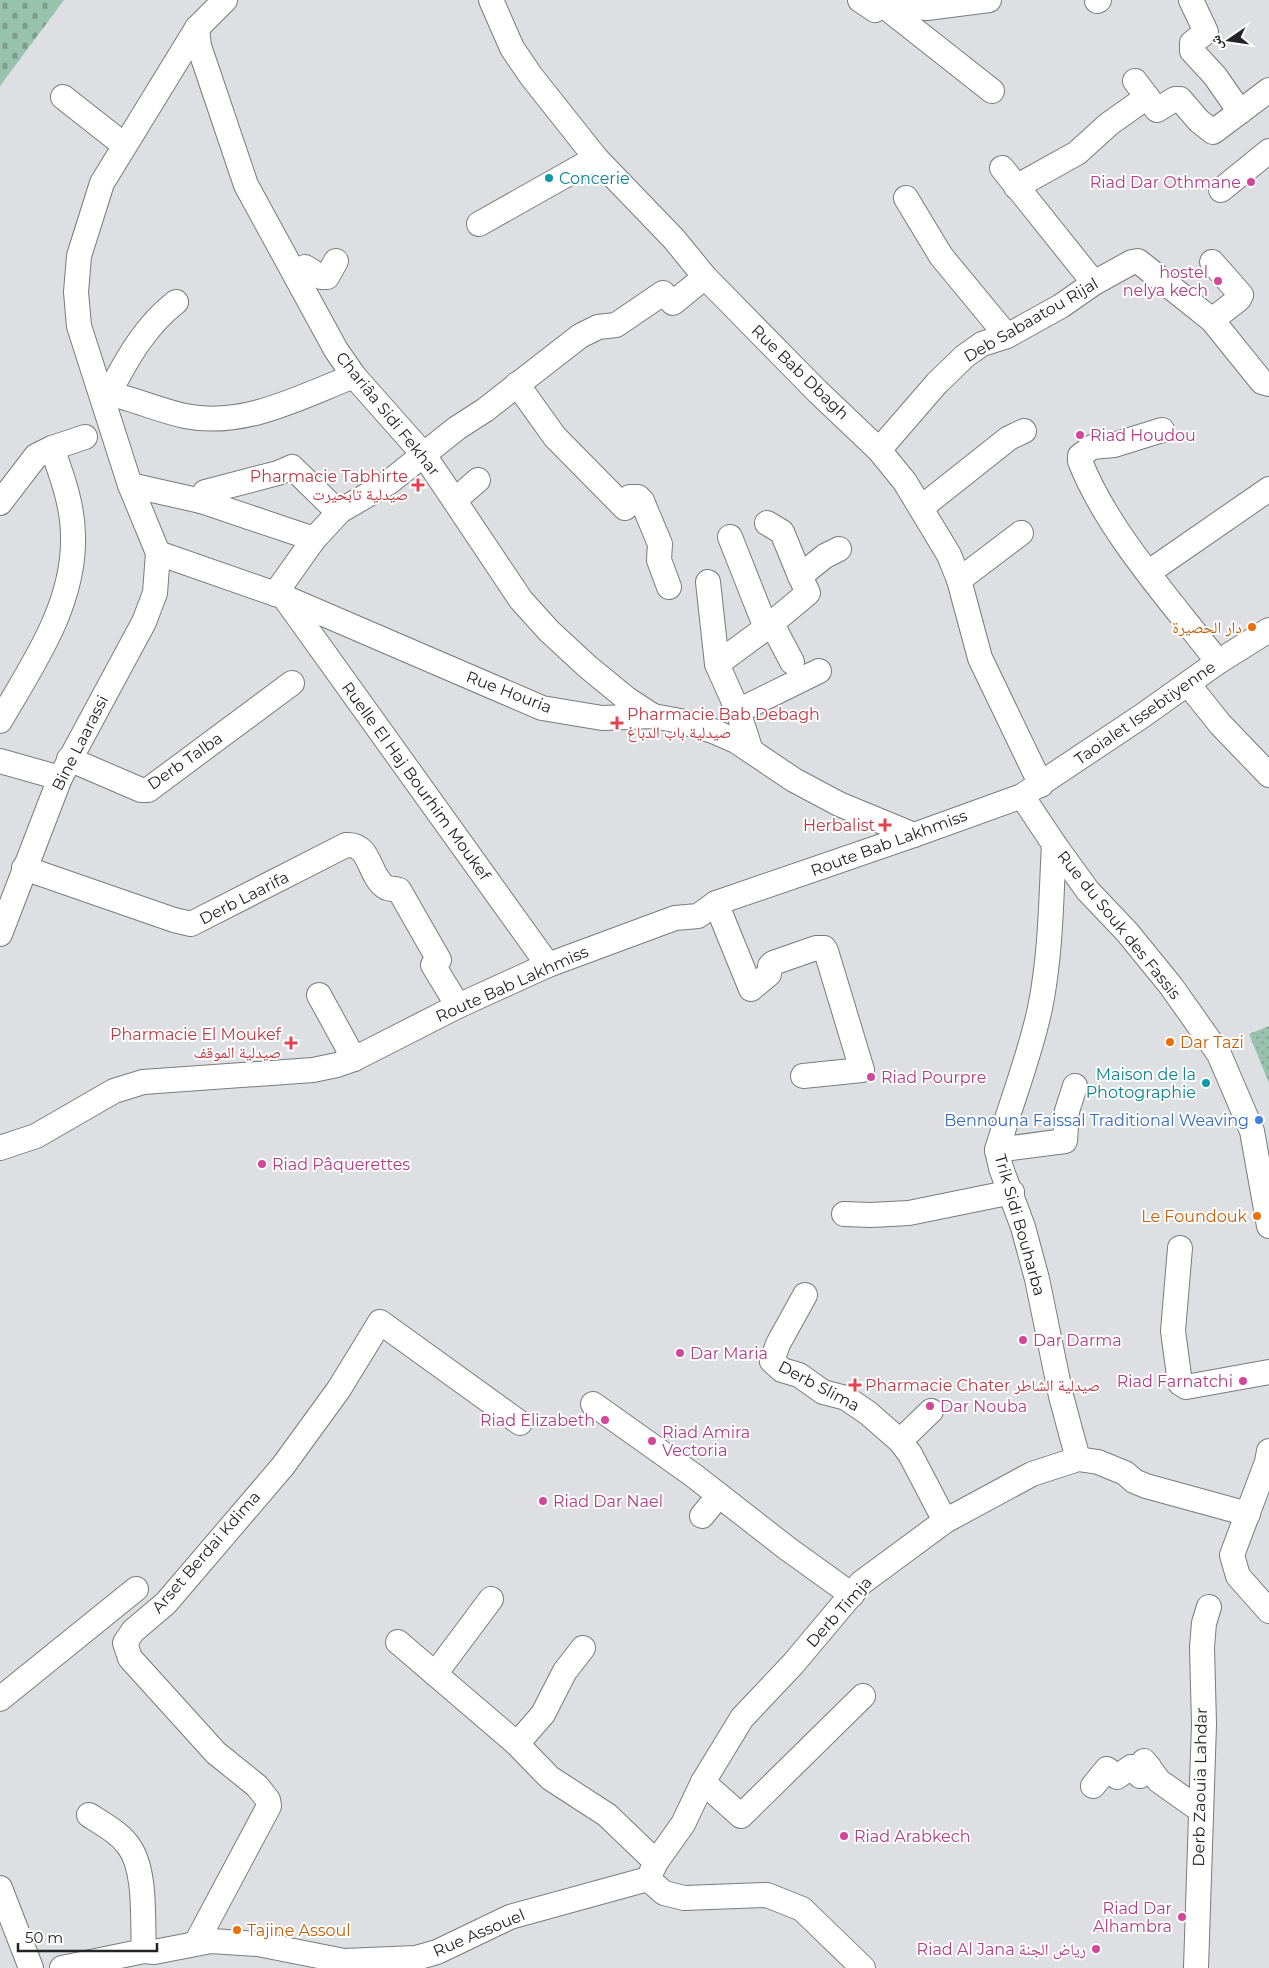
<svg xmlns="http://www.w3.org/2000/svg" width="1269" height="1968" font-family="Montserrat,'Noto Naskh Arabic',sans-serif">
<defs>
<pattern id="cemetery-stones" width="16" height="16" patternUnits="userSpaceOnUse" patternTransform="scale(1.25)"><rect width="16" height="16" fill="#98c1ae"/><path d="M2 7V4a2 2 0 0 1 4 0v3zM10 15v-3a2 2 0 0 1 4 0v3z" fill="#7c9c8d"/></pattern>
<pattern id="park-dots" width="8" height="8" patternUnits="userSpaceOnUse" patternTransform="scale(1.25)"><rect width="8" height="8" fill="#98c1ae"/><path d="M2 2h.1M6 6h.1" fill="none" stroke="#7c9c8d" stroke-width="1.8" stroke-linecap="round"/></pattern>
</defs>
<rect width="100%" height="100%" fill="#dddfe2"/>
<!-- cemetery -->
<polygon fill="url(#cemetery-stones)" points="0,0 64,0 0,86"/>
<!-- park -->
<polygon fill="url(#park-dots)" points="1269,1026 1269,1083 1249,1034"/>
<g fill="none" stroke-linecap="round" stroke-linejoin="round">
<!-- minor casing -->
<g stroke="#797b7e" stroke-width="26">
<g id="minor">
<polyline points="491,0 512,48 531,76 596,158 674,239 705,277 818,392 879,450 905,482 949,555 959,580 980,658 1041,785"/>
<polyline points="860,0 875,10 883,5 992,91"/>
<polyline points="1191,0 1206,32 1192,43 1192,51 1215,76 1240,112"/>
<polyline points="1097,1 1099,0"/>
<polyline points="883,5 927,8 989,0"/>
<polyline points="197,28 199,46 246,185 336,350 354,376 424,455 521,600 549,631 588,667 627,699 653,716"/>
<polyline points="1135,81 1157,110 1175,99 1180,99 1199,121 1213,132 1269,90"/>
<polyline points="63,97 124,145"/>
<polyline points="1002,168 1094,283"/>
<polyline points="1016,187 1077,153 1109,124 1147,97"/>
<polyline points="1221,190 1269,151"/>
<polyline points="906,198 941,256 1007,336"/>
<polyline points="479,224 596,158"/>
<polyline points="297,276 305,267 321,277 327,277 336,261"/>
<polyline points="1212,320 1239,299 1241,295 1212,262"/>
<polyline points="517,384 555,437 625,508 630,497 638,497 642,501 660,544 659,560 669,587"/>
<path d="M 101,392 C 130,397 157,410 185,416 C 244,428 300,397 354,376"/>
<path d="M 109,393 C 127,359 145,326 176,302"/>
<path d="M 1162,430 L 1114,445 L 1092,447 L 1080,456 L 1080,461 C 1107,531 1172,602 1218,662"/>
<polyline points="879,450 937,383 965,356 982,344 1007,336 1061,306 1094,283 1132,262 1138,261 1143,265 1212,320 1262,382 1269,384"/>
<polyline points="130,485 201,501 314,539"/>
<polyline points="455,500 478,480"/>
<polyline points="201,501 205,492 278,473 292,467 338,512"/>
<polyline points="0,503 36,456 52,448 85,437"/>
<polyline points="922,507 1009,438 1024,431"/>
<polyline points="767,523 782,532 800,576"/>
<polyline points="730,537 766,628"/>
<polyline points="158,553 284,597 542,708 602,718 653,716 680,721 713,731 736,741 794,780 839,804 914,835"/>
<polyline points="1149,572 1269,489"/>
<polyline points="959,580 1021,533"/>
<polyline points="708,582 717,664 738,711 751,751"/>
<polyline points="275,594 314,539 340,511 388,483 457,428 485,410 580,336 598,327 616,325 663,293 673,303 705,277"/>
<polyline points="284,597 548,965"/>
<polyline points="771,622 792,662"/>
<polyline points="717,664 766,628 808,593 800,576 825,556 839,549"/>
<polyline points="1188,684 1220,724 1269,775"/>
<polyline points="738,711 819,671"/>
<path d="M 0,721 C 33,664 75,604 73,536 C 73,506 62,476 52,448"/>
<polyline points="69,759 141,790 148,790 292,683"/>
<polyline points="0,761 60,778"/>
<polyline points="1022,796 1054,844 1088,891 1127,932 1171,986 1219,1054 1252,1131 1269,1226"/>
<path d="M 1054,844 C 1051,899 1051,954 1040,1008 C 1030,1056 1011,1103 997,1150 L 1001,1168 L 1023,1227 L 1037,1279 L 1061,1396 L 1078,1459"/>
<path d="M 24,868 L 174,920 L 191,924 L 346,845 C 372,843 368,878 387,888 C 391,889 395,889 399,890 L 439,960 L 433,965 L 458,1006"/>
<polyline points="716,903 751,989 769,974 770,966 773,963 816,948 824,948 826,951 862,1070 803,1076"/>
<polyline points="0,934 60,778 144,622 155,593 158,553 130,485 79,326 76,292 79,256 102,183 197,28 225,0"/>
<polyline points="319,995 354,1059"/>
<polyline points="0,1148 36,1136 114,1091 143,1082 313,1070 337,1065 354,1059 458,1006 548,965 675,918 698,916 716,903 914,835 1022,796 1142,716 1218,662 1269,630"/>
<polyline points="997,1150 1065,1141 1067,1111 1075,1086"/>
<polyline points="844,1214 871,1215 909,1213 1012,1192"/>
<polyline points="1180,1248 1173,1331 1180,1383 1186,1387 1269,1372"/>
<polyline points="805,1295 778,1344 772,1361 782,1370 799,1375 823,1392 846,1398 868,1413 900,1441 910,1454 945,1521"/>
<polyline points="593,1404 693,1475 788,1549 852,1595"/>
<polyline points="900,1441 931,1411"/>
<polyline points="1269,1451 1267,1462 1232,1555 1238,1576 1269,1611"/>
<polyline points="702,1516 719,1495"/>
<polyline points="398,1642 517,1744 550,1778 607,1815 656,1862"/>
<polyline points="435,1674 491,1599"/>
<polyline points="0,1699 136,1589"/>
<polyline points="517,1744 543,1714 565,1671 583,1648"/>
<polyline points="1144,1761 1159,1781 1200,1810"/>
<polyline points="703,1782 741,1816 863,1696"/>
<polyline points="1093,1786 1107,1769 1117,1777 1131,1767 1140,1776 1149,1767"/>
<path d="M 89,1815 C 103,1824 118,1832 128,1845 C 147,1870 142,1920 144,1951"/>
<polyline points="648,1879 656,1862 683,1824 703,1782 742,1718 793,1664 861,1583 945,1521 1032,1474 1078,1459 1098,1462 1125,1473 1134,1481 1146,1486 1248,1514"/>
<polyline points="0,1888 31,1968"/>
<polyline points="196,1943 269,1806 268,1800 257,1786 216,1753 139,1668 130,1658 125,1643 133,1631 166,1603 283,1466 339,1389 380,1322 520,1423"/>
<polyline points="62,1968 144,1951 154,1952 211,1941 258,1944 344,1961 416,1958 437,1952 510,1917 648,1879 664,1893 684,1898 767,1895 802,1909 863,1968"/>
<polyline points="1196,1968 1204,1724 1202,1647 1204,1623 1209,1607"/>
</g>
</g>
<!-- minor -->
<use href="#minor" stroke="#fff" stroke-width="24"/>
</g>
<!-- markers -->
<g fill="#0f9aa8" stroke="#fff" stroke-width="2">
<circle cx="549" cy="178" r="5"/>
<circle cx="1206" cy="1083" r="5"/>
</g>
<g fill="#d1479c" stroke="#fff" stroke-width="2">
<circle cx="1251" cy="182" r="5"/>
<circle cx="1218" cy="281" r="5"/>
<circle cx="1080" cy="435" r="5"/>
<circle cx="871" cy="1077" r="5"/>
<circle cx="262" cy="1164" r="5"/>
<circle cx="1023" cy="1340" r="5"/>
<circle cx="680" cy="1353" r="5"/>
<circle cx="1243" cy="1381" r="5"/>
<circle cx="930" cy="1406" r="5"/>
<circle cx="605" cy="1420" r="5"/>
<circle cx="652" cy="1441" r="5"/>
<circle cx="543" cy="1501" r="5"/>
<circle cx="844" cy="1836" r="5"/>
<circle cx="1182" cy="1917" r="5"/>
<circle cx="1096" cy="1949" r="5"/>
</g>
<g fill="#e0444e" stroke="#fff" stroke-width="2">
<path d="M415.5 477.5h5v5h5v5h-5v5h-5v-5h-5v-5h5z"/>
<path d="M614.5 715.5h5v5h5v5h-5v5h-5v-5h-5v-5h5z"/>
<path d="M882.5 817.5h5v5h5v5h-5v5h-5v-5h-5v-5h5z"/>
<path d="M288.5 1035.5h5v5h5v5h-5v5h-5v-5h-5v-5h5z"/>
<path d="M852.5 1377.5h5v5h5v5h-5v5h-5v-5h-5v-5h5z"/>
</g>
<g fill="#e8710a" stroke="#fff" stroke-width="2">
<circle cx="1252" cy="627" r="5"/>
<circle cx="1170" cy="1042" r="5"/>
<circle cx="1257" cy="1216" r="5"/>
<circle cx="237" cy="1930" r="5"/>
</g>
<circle fill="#3f7fe0" stroke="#fff" stroke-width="2" cx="1259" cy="1120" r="5"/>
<g text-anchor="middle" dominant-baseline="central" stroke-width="4" stroke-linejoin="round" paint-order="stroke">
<!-- culture labels -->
<g font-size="16" fill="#0d838f" stroke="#fff" text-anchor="start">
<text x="559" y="178">Concerie</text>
<text x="1196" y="1074" text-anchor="end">Maison de la<tspan x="1196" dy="18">Photographie</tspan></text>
</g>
<!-- hotel labels -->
<g font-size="16" fill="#b23c85" stroke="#fff" text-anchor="start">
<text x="1241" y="182" text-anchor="end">Riad Dar Othmane</text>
<text x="1208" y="272" text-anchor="end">hostel<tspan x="1208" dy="18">nelya kech</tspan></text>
<text x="1090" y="435">Riad Houdou</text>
<text x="881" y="1077">Riad Pourpre</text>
<text x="272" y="1164">Riad Pâquerettes</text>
<text x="1033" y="1340">Dar Darma</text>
<text x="690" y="1353">Dar Maria</text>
<text x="1233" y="1381" text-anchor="end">Riad Farnatchi</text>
<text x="940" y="1406">Dar Nouba</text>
<text x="595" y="1420" text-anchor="end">Riad Elizabeth</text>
<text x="662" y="1432">Riad Amira<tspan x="662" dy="18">Vectoria</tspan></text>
<text x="553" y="1501">Riad Dar Nael</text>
<text x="854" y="1836">Riad Arabkech</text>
<text x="1172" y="1908" text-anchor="end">Riad Dar<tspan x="1172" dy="18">Alhambra</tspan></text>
<text x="1086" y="1949" text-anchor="end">Riad Al Jana رياض الجنة</text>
</g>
<!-- street labels -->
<g font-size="16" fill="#232325" stroke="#fff">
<text transform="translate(1031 320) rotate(-30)">Deb Sabaatou Rijal</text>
<text transform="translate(800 372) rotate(44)">Rue Bab Dbagh</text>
<text transform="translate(388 414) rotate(51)">Chariâa Sidi Fekhar</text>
<text transform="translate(509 692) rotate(21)">Rue Houria</text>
<text transform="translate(1145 713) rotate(-35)">Taoialet Issebtiyenne</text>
<text transform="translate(80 743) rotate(-63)">Bine Laarassi</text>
<text transform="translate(185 761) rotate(-35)">Derb Talba</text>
<text transform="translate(416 781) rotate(54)">Ruelle El Haj Bourhim Moukef</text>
<text transform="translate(889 843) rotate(-20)">Route Bab Lakhmiss</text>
<text transform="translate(244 898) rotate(-27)">Derb Laarifa</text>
<text transform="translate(1119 925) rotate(51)">Rue du Souk des Fassis</text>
<text transform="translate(512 984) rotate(-24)">Route Bab Lakhmiss</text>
<text transform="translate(1020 1225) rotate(74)">Trik Sidi Bouharba</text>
<text transform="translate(819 1386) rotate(28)">Derb Slima</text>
<text transform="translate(206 1552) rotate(-49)">Arset Berdai Kdima</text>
<text transform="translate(839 1612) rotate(-48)">Derb Timja</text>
<text transform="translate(1200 1787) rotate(-89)">Derb Zaouia Lahdar</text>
<text transform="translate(479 1933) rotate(-23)">Rue Assouel</text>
</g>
<!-- health labels -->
<g font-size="16" fill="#be3a42" stroke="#fff" text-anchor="end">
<text x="408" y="476">Pharmacie Tabhirte<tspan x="408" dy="18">صيدلية تابحيرت</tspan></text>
<text x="627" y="714" text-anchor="start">Pharmacie Bab Debagh<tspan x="627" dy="18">صيدلية باب الدباغ</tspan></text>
<text x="875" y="825">Herbalist</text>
<text x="281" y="1034">Pharmacie El Moukef<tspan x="281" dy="18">صيدلية الموقف</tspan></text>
<text x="865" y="1385" text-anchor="start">Pharmacie Chater صيدلية الشاطر</text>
</g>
<!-- food labels -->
<g font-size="16" fill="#c56008" stroke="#fff" text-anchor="end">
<text x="1242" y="627">دار الحصيرة</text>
<text x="1180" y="1042" text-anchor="start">Dar Tazi</text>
<text x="1247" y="1216">Le Foundouk</text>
<text x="247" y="1930" text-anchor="start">Tajine Assoul</text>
</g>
<!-- shop labels -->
<g font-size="16" fill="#366cbe" stroke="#fff" text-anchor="end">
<text x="1249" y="1120">Bennouna Faissal Traditional Weaving</text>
</g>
</g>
<!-- north arrow -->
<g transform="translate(1229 40) rotate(257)" stroke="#ffffff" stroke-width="4" paint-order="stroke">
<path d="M0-4L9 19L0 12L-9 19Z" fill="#232325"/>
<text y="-8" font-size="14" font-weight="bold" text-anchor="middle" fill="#232325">ش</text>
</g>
<!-- scale -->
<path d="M18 1943v8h139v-8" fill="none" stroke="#232325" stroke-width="2.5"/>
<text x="25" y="1943" font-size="15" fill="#232325" stroke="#ffffff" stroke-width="4" paint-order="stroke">50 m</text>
</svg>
